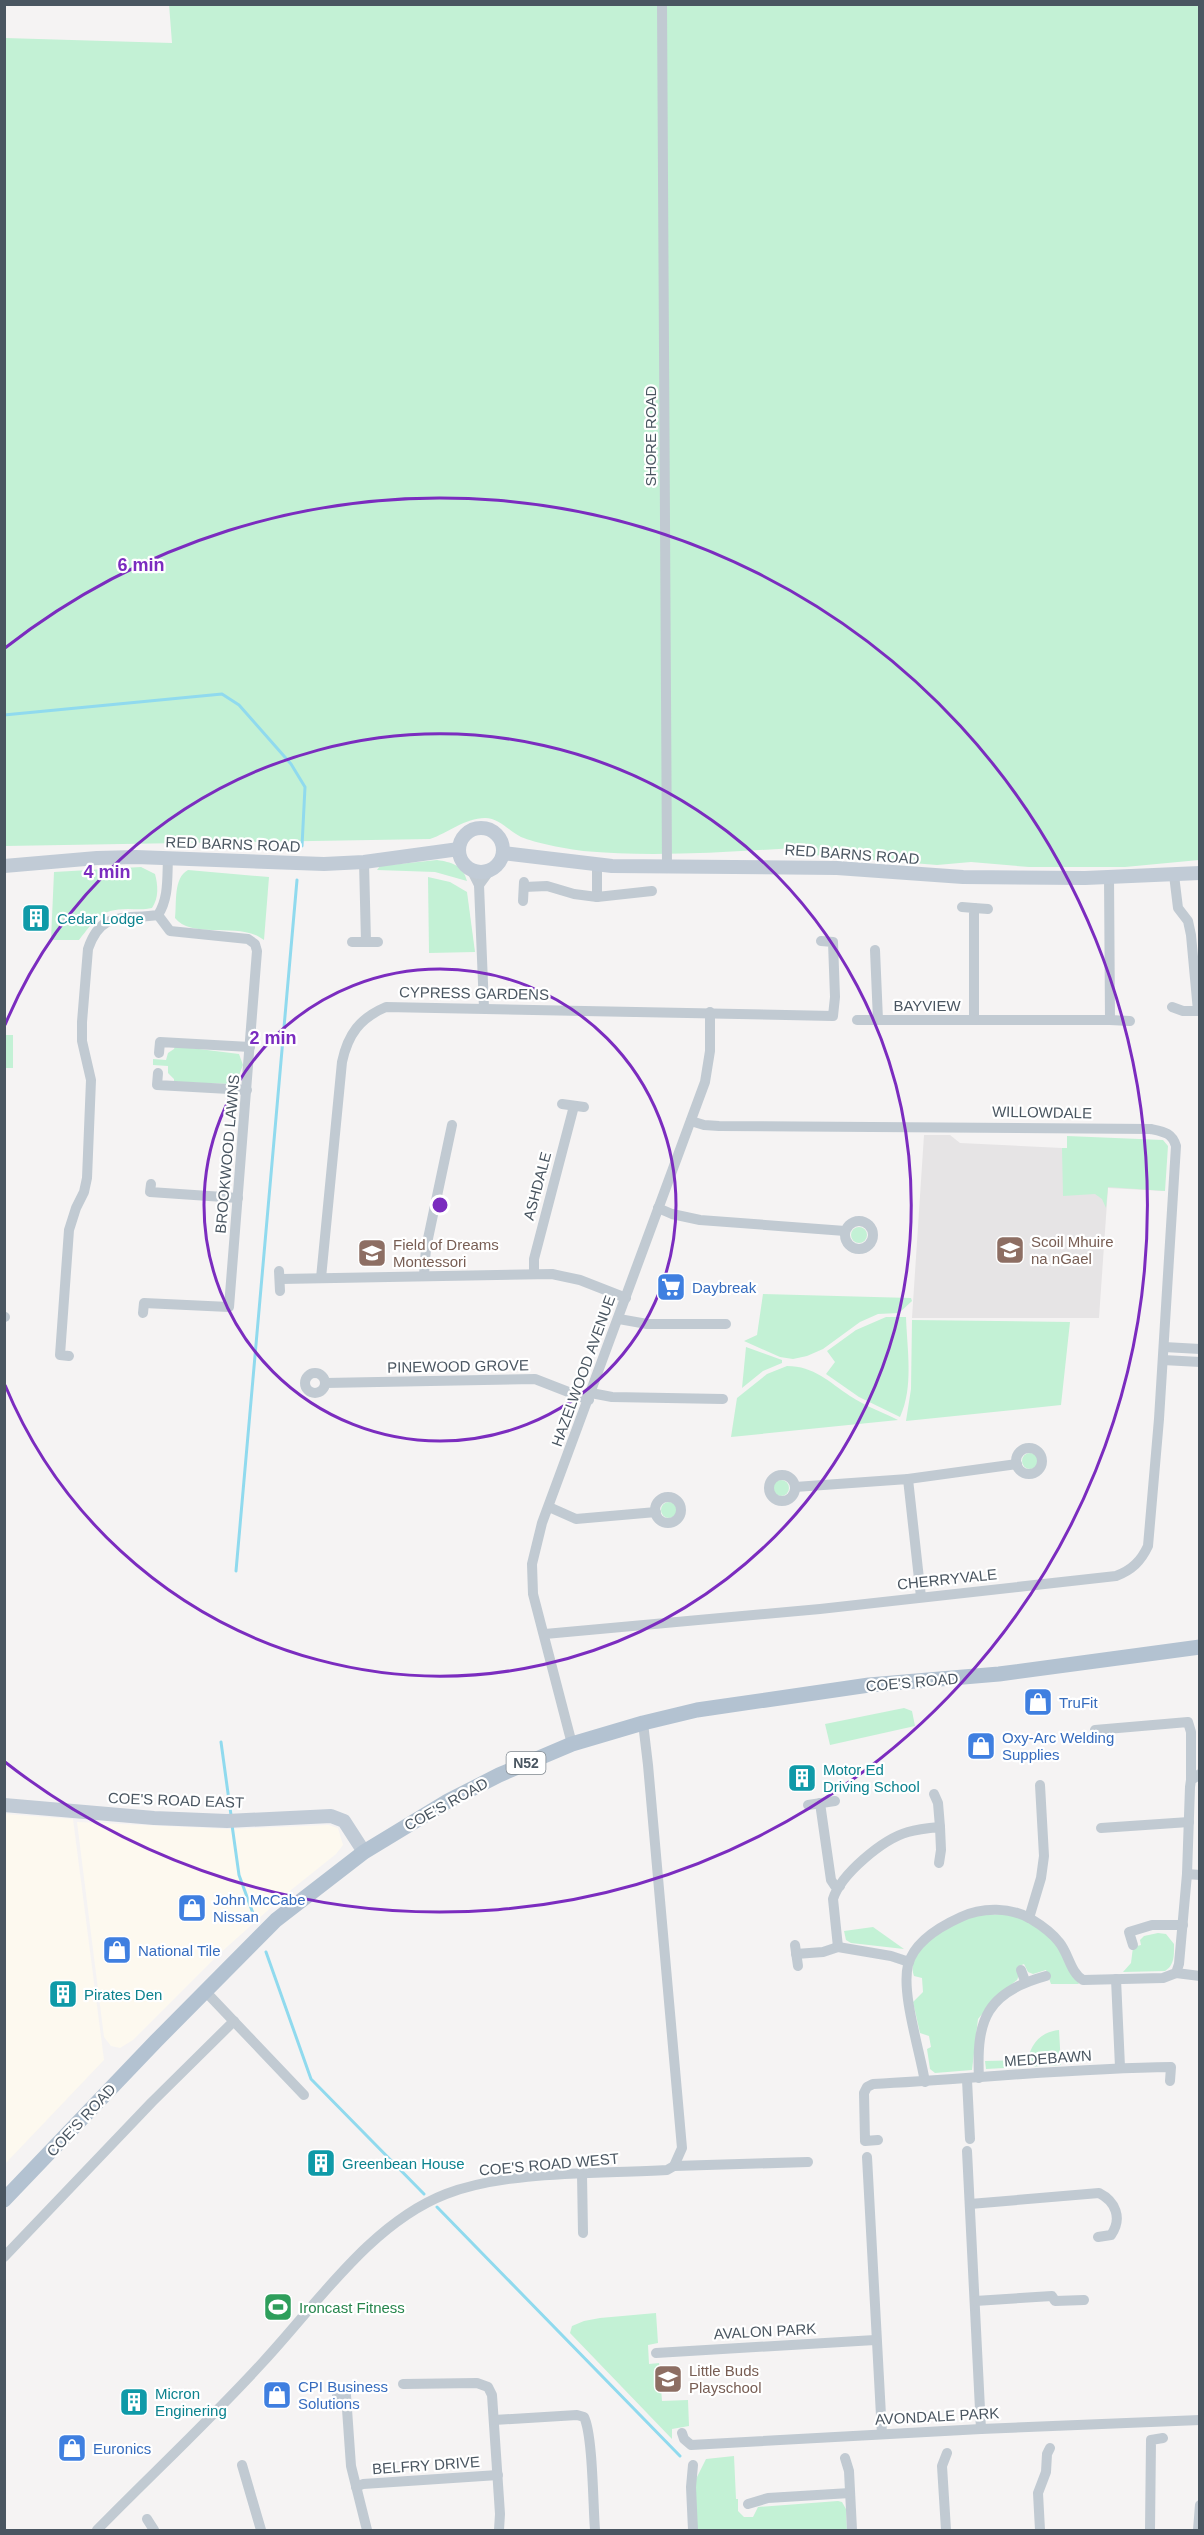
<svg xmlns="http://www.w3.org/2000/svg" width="1204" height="2535" font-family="Arial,sans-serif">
<rect width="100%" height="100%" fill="#f5f3f3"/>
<!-- commercial -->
<g fill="#fdf9ef">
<polygon points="5,1814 73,1819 104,2060 5,2164"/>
<polygon points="77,1822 228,1829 328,1825 338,1828 343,1845 336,1854 286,1894 218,1955 133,2040 120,2048 111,2046 104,2037"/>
</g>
<!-- education -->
<polygon fill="#e6e4e5" points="924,1135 950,1135 960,1143 1062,1148 1067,1148 1067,1136 1165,1191 1108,1188 1099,1318 912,1318"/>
<!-- green -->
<g fill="#c3f1d5">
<path d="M 169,4 L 1199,5 L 1199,860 L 1125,867 L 1029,867 L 971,862 L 937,865 L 814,855 L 812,847 C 737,851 659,858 583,851 C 567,849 535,843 521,837 C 509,831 499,818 485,818 C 465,818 448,833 430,839 L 5,846 L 5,38 L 172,43 Z"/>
<path d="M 437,860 C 451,862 463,865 467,881 L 435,872 L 377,870 L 380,866 Z"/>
<path d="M 141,867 L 155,874 C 158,885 159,898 152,908 C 144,910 136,909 128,909 C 99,909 95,920 79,940 L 51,940 L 54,872 Z"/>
<path d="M 188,870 L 269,877 L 264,940 C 241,921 192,940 175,918 C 177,903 173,878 188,870 Z"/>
<polygon points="428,877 450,882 467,892 475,952 429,953"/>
<rect x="5" y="1035" width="8" height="33"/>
<polygon points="175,1046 239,1054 243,1065 236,1083 232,1084 174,1082 174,1079 168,1073 168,1066 153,1065 153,1059 166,1060 168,1053 174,1049"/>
<polygon points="1067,1136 1163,1140 1168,1146 1165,1191 1108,1187 1106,1208 1102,1199 1095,1194 1063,1196 1062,1148 1067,1148"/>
<circle cx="859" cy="1235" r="8"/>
<polygon points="763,1294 911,1298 912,1301 899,1313 878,1314 860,1322 823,1349 807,1356 793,1359 780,1357 744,1341 757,1335"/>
<path d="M 886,1317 L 906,1317 C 907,1349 914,1387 900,1417 L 859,1397 L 826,1374 L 835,1362 L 827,1351 L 856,1330 Z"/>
<polygon points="912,1320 1070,1322 1061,1405 906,1421 911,1389"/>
<polygon points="746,1347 782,1360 782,1363 763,1371 742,1388"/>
<path d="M 787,1366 C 814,1366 829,1382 850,1396 C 865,1406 882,1412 898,1420 L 731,1437 L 737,1398 L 767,1374 Z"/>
<circle cx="1030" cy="1461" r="8"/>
<circle cx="781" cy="1488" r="8"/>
<circle cx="669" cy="1510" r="8"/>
<polygon points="904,1708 912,1711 915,1726 830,1745 825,1724"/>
<path d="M 1006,1914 L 1026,1920 L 1053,1939 L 1079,1984 L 1051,1984 L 1046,1970 L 1033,1974 L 1028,1972 L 1024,1964 L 1017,1967 L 1019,1975 L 1017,1980 L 997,1996 L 978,2019 L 972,2070 L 935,2073 L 930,2069 L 927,2049 L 931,2047 L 929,2036 L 920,2033 L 913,2002 L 923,1992 L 922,1978 L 914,1976 C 904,1953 949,1922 967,1917 C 979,1914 993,1915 1006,1914 Z"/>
<polygon points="873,1927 904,1949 851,1943 846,1940 844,1931"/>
<path d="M 1158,1933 L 1166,1934 L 1174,1944 C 1174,1954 1175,1965 1165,1971 L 1123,1972 L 1131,1963 L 1133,1947 L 1141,1945 L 1140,1940 L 1144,1936 Z"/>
<path d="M 1059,2030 L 1061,2065 L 986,2069 L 985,2061 L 1028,2060 C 1031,2043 1041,2032 1059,2030 Z"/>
<polygon points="656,2313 658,2343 648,2345 649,2364 659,2363 662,2401 688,2400 689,2426 672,2429 672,2439 570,2333 572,2326 584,2321 600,2318"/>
<polygon points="734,2456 736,2499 738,2499 738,2511 744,2517 753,2517 758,2507 838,2501 842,2502 846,2509 847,2530 696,2530 695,2481 706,2459"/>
</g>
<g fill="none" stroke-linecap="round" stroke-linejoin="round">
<!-- stream -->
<g stroke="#90daee" stroke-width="3">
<polyline points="4,715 222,694 239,705 291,764 305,787 302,846"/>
<polyline points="236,1571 297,880"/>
<polyline points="221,1742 231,1815"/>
<polyline points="232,1825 239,1875 254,1916"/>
<polyline points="266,1952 311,2079 424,2194"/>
<polyline points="437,2207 680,2456"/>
</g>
<!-- street -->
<g stroke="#c1cad2" stroke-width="10">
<polyline points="662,4 667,867"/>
<polyline points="364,862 366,942"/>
<polyline points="597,865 597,897"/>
<polyline points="471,869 479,885 484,1008"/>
<polyline points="1174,875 1178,908 1188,921 1191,935 1198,1011"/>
<polyline points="1109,877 1110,1020 1130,1021"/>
<polyline points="479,885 490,870"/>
<polyline points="524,887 547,886 574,894 597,897 652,891"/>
<polyline points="523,901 524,882"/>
<polyline points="962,907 974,908 974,1020 1110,1020"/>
<polyline points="974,908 988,909"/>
<polyline points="352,942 378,942"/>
<polyline points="875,950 878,1020"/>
<polyline points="1172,1007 1183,1011 1200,1011"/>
<polyline points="857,1020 974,1020"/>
<polyline points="159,1053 160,1042 250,1047"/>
<polyline points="158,1073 157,1085 247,1090"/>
<polyline points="562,1104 584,1107"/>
<polyline points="151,1184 150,1192 238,1198"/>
<polyline points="658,1208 672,1214 700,1220 845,1231"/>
<circle cx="859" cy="1235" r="14"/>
<polyline points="279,1271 280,1291"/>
<polyline points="534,1273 534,1259 574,1106"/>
<polyline points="424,1275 426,1248 452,1125"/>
<path d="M 321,1278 L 342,1062 C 348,1034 360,1018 386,1007 L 833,1016 L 835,997 L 833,942 L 821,941"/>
<polyline points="281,1279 552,1274 580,1280 626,1298"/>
<polyline points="143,1313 144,1303 229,1307 257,951 255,944 248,939 170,931 158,915"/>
<polyline points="4,1317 5,1317"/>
<polyline points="619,1319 647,1324 726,1324"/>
<polyline points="1164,1347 1200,1349"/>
<path d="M 69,1356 L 60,1355 L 69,1230 L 76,1208 L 84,1192 L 87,1178 L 91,1080 L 82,1041 L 82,1022 L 88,949 C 101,910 123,920 158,915 C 169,898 167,878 168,858"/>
<polyline points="1163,1360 1200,1362"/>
<circle cx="315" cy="1383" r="10"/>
<polyline points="325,1383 535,1379 589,1400"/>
<polyline points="591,1393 612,1397 723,1399"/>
<circle cx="1029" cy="1461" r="13"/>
<circle cx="782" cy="1488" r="13"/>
<polyline points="908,1479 1017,1464"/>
<polyline points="795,1487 908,1479 921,1597"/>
<circle cx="668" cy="1510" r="13"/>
<polyline points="549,1507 576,1519 656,1512"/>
<path d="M 545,1634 L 820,1609 L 1116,1576 C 1132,1570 1141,1561 1148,1546 L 1159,1419 L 1176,1146 C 1172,1133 1165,1132 1151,1129 L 719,1126 L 704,1125 L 691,1121"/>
<polyline points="1095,1730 1188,1722 1191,1732 1191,1780"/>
<polyline points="572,1744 533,1594 532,1564 542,1523 705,1082 710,1051 710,1012"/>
<polyline points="934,1794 938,1803 940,1827"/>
<polyline points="820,1803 831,1880 835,1886 840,1886"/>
<polyline points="808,1805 835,1801"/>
<polyline points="1101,1828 1189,1822"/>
<polyline points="1187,1874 1190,1787 1191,1780 1200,1774"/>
<polyline points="1029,1918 1041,1878 1044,1856 1040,1785"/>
<polyline points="795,1945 798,1966"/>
<polyline points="1133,1945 1129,1932 1152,1925 1183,1925"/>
<path d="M 838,1947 L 833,1899 C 841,1874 883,1839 908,1832 C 918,1829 929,1828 940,1827 L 941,1850 L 939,1863"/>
<polyline points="796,1954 823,1952 838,1947 891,1956 909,1962"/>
<polyline points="1021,1970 1025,1981"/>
<polyline points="1176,1973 1200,1976"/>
<polyline points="1116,1979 1120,2067"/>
<polyline points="205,1991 304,2095"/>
<path d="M 979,2078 C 976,2019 987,1992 1046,1976"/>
<polyline points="967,2080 970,2139"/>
<path d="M 925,2082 C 920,2051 901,1993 908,1965 C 914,1942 941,1926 961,1917 C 982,1907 1011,1907 1031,1919 C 1041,1925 1052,1933 1059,1942 C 1069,1954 1070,1972 1083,1980 L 1163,1978 L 1176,1973 L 1179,1964 L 1187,1874 L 1200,1875"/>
<path d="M 878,2140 L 865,2141 L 864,2093 L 867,2087 L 873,2084 C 972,2079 1071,2068 1171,2067 L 1170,2081"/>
<polyline points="967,2151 981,2429"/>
<polyline points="867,2157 882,2434"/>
<polyline points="674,2166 808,2162"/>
<polyline points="582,2174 583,2233"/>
<path d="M 970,2204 L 1099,2193 C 1115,2201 1123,2218 1111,2235 L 1098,2237"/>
<polyline points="4,2257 152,2102 234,2021"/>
<polyline points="975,2301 1052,2296 1055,2301 1084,2300"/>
<polyline points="656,2353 875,2340"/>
<polyline points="403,2384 477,2383 488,2387 492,2395 500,2514 499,2530"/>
<polyline points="337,2396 346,2395 351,2466 367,2530"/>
<path d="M 494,2420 L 577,2415 L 584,2417 C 593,2435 593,2507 595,2530"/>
<polyline points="682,2433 684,2439 691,2445 981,2429 1200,2420"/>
<polyline points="845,2458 849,2471 852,2530"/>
<polyline points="242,2465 261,2530"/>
<polyline points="356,2487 363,2484 498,2475"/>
<polyline points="748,2504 768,2498 850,2493"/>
<polyline points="147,2519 154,2530"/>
<path d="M 97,2530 C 152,2474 210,2420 263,2362 C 317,2304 371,2223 446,2194 C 508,2170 600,2174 667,2170 L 674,2166 L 682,2148 L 648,1765 L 643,1723"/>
<polyline points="693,2530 691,2487 693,2465"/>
<polyline points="946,2530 942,2466 947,2453"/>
<polyline points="1040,2530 1038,2493 1046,2472 1047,2454 1050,2448"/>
<polyline points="1150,2530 1151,2440 1163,2438"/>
<polyline points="1198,2530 1200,2505"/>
</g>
<!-- secondary -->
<g stroke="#c1cbd6" stroke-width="14">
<circle cx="481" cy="850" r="22"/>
<polyline points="503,853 612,866 837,868 963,877 1085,878 1200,873"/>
<polyline points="4,866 97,858 136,857 324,864 364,862 459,849"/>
<polyline points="4,1805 154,1818 227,1821 331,1816 344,1821 364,1852"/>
</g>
<!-- primary -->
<polyline stroke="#b3c2d1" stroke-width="15" points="4,2200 156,2041 276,1920 364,1852 448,1801 499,1775 572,1744 643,1723 697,1710 869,1685 999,1674 1200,1647"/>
</g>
<!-- distance rings -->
<g fill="none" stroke="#7b2cbf" stroke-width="3">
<circle cx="440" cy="1205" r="236"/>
<path d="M5 1025A471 471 0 1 1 5 1385"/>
<path d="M5 648A707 707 0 1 1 5 1762"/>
</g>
<!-- icons -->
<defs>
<g id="building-square" transform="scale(1.5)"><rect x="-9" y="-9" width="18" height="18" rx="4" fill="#0f9aa8" stroke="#fff"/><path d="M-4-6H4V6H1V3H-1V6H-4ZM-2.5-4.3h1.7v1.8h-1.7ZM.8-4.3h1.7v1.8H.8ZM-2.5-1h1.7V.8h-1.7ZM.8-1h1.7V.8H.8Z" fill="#fff"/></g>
<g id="school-square" transform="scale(1.5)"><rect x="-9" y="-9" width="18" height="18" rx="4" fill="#8d6e63" stroke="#fff"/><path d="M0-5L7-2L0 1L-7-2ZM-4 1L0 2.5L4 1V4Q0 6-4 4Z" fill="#fff"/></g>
<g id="supermarket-square" transform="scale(1.5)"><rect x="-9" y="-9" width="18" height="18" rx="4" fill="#3f7fe0" stroke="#fff"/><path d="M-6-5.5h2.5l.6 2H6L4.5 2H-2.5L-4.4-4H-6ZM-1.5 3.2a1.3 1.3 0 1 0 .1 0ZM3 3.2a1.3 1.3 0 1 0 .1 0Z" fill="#fff"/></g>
<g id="shop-square" transform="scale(1.5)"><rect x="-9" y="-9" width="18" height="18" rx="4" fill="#3f7fe0" stroke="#fff"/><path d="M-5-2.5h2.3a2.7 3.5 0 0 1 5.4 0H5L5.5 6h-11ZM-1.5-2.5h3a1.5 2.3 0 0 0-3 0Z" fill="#fff"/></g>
<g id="stadium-square" transform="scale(1.5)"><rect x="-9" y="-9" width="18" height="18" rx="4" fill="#2e9e5b" stroke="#fff"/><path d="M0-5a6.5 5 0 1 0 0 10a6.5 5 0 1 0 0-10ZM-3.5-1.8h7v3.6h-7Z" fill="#fff"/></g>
</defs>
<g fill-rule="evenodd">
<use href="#building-square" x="36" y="918"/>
<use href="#school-square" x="1010" y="1250"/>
<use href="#school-square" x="372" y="1253"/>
<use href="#supermarket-square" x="671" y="1287"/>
<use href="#shop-square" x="1038" y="1702"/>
<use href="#shop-square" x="981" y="1746"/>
<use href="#building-square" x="802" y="1778"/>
<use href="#shop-square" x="192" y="1908"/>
<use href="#shop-square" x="117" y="1950"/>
<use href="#building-square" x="63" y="1994"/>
<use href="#building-square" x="321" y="2163"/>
<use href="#stadium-square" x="278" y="2307"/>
<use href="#school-square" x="668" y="2379"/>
<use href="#shop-square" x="277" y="2395"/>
<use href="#building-square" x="134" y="2402"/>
<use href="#shop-square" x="72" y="2448"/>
</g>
<g text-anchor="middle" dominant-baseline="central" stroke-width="4.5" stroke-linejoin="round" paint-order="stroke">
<!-- shield labels -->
<rect fill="#fff" stroke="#808990" stroke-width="1.5" x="506.5" y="1752" width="39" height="22" rx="4.5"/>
<g font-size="14" font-weight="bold" fill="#4a5661">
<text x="526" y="1763">N52</text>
</g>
<!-- street labels -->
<g font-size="15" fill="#4a5661" stroke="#fff">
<text transform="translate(650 436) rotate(-90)">SHORE ROAD</text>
<text transform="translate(233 844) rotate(2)">RED BARNS ROAD</text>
<text transform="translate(852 854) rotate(4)">RED BARNS ROAD</text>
<text transform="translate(474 993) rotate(1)">CYPRESS GARDENS</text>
<text x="927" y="1005">BAYVIEW</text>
<text transform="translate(1042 1112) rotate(1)">WILLOWDALE</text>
<text transform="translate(227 1154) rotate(-85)">BROOKWOOD LAWNS</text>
<text transform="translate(537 1186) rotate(-75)">ASHDALE</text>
<text transform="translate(458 1366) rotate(-1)">PINEWOOD GROVE</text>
<text transform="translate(583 1371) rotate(-70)">HAZELWOOD AVENUE</text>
<text transform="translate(947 1579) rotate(-6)">CHERRYVALE</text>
<text transform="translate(912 1682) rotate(-5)">COE'S ROAD</text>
<text transform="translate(176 1800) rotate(2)">COE'S ROAD EAST</text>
<text transform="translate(446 1804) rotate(-29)">COE'S ROAD</text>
<text transform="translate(1048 2058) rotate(-4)">MEDEBAWN</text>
<text transform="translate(81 2120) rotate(-47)">COE'S ROAD</text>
<text transform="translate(549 2164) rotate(-5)">COE'S ROAD WEST</text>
<text transform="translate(765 2331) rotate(-3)">AVALON PARK</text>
<text transform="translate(937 2416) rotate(-3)">AVONDALE PARK</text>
<text transform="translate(426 2465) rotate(-4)">BELFRY DRIVE</text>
</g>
<!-- culture labels -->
<g font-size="15" fill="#0d838f" stroke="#fff" text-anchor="start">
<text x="57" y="918">Cedar Lodge</text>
<text x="823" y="1769">Motor Ed<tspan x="823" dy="17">Driving School</tspan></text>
<text x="84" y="1994">Pirates Den</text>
<text x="342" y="2163">Greenbean House</text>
<text x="155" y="2393">Micron<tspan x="155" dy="17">Enginering</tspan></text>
</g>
<!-- education labels -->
<g font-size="15" fill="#785e54" stroke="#fff" text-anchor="start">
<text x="1031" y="1241">Scoil Mhuire<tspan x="1031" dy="17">na nGael</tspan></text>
<text x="393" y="1244">Field of Dreams<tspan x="393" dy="17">Montessori</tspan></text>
<text x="689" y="2370">Little Buds<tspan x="689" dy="17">Playschool</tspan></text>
</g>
<!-- shop labels -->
<g font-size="15" fill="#366cbe" stroke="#fff" text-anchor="start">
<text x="692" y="1287">Daybreak</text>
<text x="1059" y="1702">TruFit</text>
<text x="1002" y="1737">Oxy-Arc Welding<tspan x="1002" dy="17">Supplies</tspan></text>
<text x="213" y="1899">John McCabe<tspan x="213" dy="17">Nissan</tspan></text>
<text x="138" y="1950">National Tile</text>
<text x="298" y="2386">CPI Business<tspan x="298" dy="17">Solutions</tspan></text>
<text x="93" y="2448">Euronics</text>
</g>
<!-- leisure labels -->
<g font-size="15" fill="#27864d" stroke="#fff" text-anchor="start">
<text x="299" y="2307">Ironcast Fitness</text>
</g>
</g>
<circle cx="440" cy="1205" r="9" fill="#7b2cbf" stroke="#fff" stroke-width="3"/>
<g font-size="18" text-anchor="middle" font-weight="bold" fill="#7b2cbf" stroke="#fff" stroke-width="4.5" stroke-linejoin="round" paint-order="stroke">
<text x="141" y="571">6 min</text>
<text x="107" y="878">4 min</text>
<text x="273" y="1044">2 min</text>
</g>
<!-- border -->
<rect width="1204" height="2535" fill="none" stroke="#4a5661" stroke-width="12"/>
</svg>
